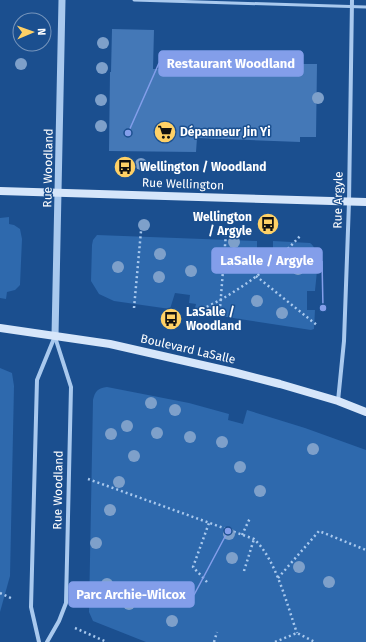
<svg xmlns="http://www.w3.org/2000/svg" width="366" height="642" font-family="'Fira Sans',sans-serif">
<rect width="100%" height="100%" fill="#1b4f8f"/>
<!-- green -->
<g fill="#2e69ad">
<polygon points="9,217 9,224 14,225 20,229 22,239 20,285 15,290 7,292 6,299 0,298 0,218"/>
<path d="M 97,235 L 257,241 L 257,249 L 273,250 L 273,241 L 310,243 C 321,250 316,279 315,291 L 307,291 L 307,310 L 315,310 L 314,329 L 311,330 L 194,312 L 196,304 L 189,303 L 190,295 L 175,293 L 170,309 L 114,301 L 99,294 L 91,281 L 92,245 L 93,240 Z"/>
<polygon points="0,368 12,373 14,386 10,576 0,612"/>
<path d="M 107,387 L 189,403 L 229,414 L 228,420 L 243,424 L 247,410 L 305,428 L 366,450 L 366,642 L 146,642 L 93,621 L 89,612 L 93,400 C 95,391 98,388 107,387 Z"/>
</g>
<!-- building -->
<polygon fill="#4478b7" points="112,29 154,30 153,69 167,69 167,70 198,74 256,75 255,53 288,54 288,64 317,64 316,137 300,137 300,142 197,138 196,152 109,151 110,72 111,72"/>
<g fill="none" stroke-linecap="round" stroke-linejoin="round">
<!-- path -->
<g stroke="#a9c9ee" stroke-width="2.5" stroke-dasharray="2 3" stroke-linecap="butt">
<polyline points="256,276 318,326"/>
<polyline points="134,308 141,231"/>
<path d="M 189,316 C 204,308 220,301 235,291 C 259,276 281,257 300,236"/>
<polyline points="219,321 226,233"/>
<path d="M 88,479 L 254,539 C 276,559 287,605 297,633"/>
<polyline points="242,535 250,518"/>
<polyline points="244,571 254,539"/>
<polyline points="278,578 319,531 366,550"/>
<polyline points="207,582 193,567 209,523"/>
<polyline points="0,593 13,599"/>
<polyline points="75,628 107,642"/>
<polyline points="214,642 217,632"/>
<polyline points="275,642 297,633 315,642"/>
</g>
<!-- service -->
<polyline stroke="#a9c9ee" stroke-width="3" points="134,0 366,7"/>
<!-- minor -->
<g stroke="#a9c9ee" stroke-width="4">
<polyline points="338,401 344,341 349,202 352,0"/>
<polyline points="39,642 31,607 37,380 55,336"/>
<polyline points="47,642 59,621 66,603 71,387 55,337"/>
</g>
<!-- tertiary -->
<polyline stroke="#a9c9ee" stroke-width="7" points="55,336 62,0"/>
<!-- secondary -->
<g stroke="#d6e6fa" stroke-width="8">
<polyline points="0,191 366,202"/>
<polyline points="0,328 110,344 233,372 280,384 338,401 366,412"/>
</g>
</g>
<!-- trees -->
<g fill="#7ea0ca">
<circle cx="103" cy="43" r="6"/>
<circle cx="21" cy="64" r="6"/>
<circle cx="102" cy="68" r="6"/>
<circle cx="318" cy="98" r="6"/>
<circle cx="101" cy="100" r="6"/>
<circle cx="101" cy="126" r="6"/>
<circle cx="141" cy="164" r="6"/>
<circle cx="144" cy="225" r="6"/>
<circle cx="234" cy="242" r="6"/>
<circle cx="160" cy="254" r="6"/>
<circle cx="118" cy="267" r="6"/>
<circle cx="298" cy="269" r="6"/>
<circle cx="191" cy="271" r="6"/>
<circle cx="159" cy="277" r="6"/>
<circle cx="257" cy="301" r="6"/>
<circle cx="282" cy="313" r="6"/>
<circle cx="151" cy="403" r="6"/>
<circle cx="175" cy="410" r="6"/>
<circle cx="127" cy="426" r="6"/>
<circle cx="157" cy="433" r="6"/>
<circle cx="111" cy="434" r="6"/>
<circle cx="190" cy="437" r="6"/>
<circle cx="222" cy="442" r="6"/>
<circle cx="313" cy="449" r="6"/>
<circle cx="134" cy="456" r="6"/>
<circle cx="240" cy="467" r="6"/>
<circle cx="119" cy="482" r="6"/>
<circle cx="260" cy="491" r="6"/>
<circle cx="110" cy="510" r="6"/>
<circle cx="229" cy="534" r="6"/>
<circle cx="96" cy="543" r="6"/>
<circle cx="232" cy="558" r="6"/>
<circle cx="299" cy="567" r="6"/>
<circle cx="329" cy="582" r="6"/>
<circle cx="107" cy="584" r="6"/>
<circle cx="129" cy="604" r="6"/>
<circle cx="172" cy="621" r="6"/>
</g>
<!-- icons -->
<defs>
<g id="supermarket-disc" transform="scale(1.15)"><circle r="9.5" fill="#ffd166" stroke="#1b4f8f"/><path d="M-6-5.5h2.5l.6 2H6L4.5 2H-2.5L-4.4-4H-6ZM-1.5 3.2a1.3 1.3 0 1 0 .1 0ZM3 3.2a1.3 1.3 0 1 0 .1 0Z" fill="#111"/></g>
<g id="bus-disc" transform="scale(1.15)"><circle r="9.5" fill="#ffd166" stroke="#1b4f8f"/><path d="M-5-6H5V4H4V6H2V4H-2V6H-4V4H-5ZM-3.5-4V0h7V-4ZM-3.5 1.2v1.5H-2V1.2ZM2 1.2v1.5H3.5V1.2Z" fill="#111"/></g>
</defs>
<g fill-rule="evenodd">
<use href="#supermarket-disc" x="165" y="132"/>
<use href="#bus-disc" x="125" y="167"/>
<use href="#bus-disc" x="268" y="224"/>
<use href="#bus-disc" x="171" y="319"/>
</g>
<g text-anchor="middle" dominant-baseline="central" stroke-width="3" stroke-linejoin="round" paint-order="stroke">
<!-- poi labels -->
<g font-size="12" font-weight="bold" fill="#fff" stroke="#1b4f8f" text-anchor="start">
<text x="180" y="132">Dépanneur Jin Yi</text>
<text x="140" y="167">Wellington / Woodland</text>
<text x="252" y="217" text-anchor="end">Wellington<tspan x="252" dy="14">/ Argyle</tspan></text>
<text x="186" y="312">LaSalle /<tspan x="186" dy="14">Woodland</tspan></text>
</g>
<!-- street labels -->
<g font-size="12" fill="#fff" stroke="#1b4f8f">
<text transform="translate(48 168) rotate(-89)">Rue Woodland</text>
<text transform="translate(183 184) rotate(2)">Rue Wellington</text>
<text transform="translate(338 200) rotate(-89)">Rue Argyle</text>
<text transform="translate(188 349) rotate(13)">Boulevard LaSalle</text>
<text transform="translate(58 490) rotate(-89)">Rue Woodland</text>
</g>
</g>
<!-- callouts -->
<path fill="none" stroke="#839eea" stroke-width="1.5" d="M128 133L159 63M323 308L322 261M228 531L194 595"/>
<g fill="#839eea" stroke="#1b4f8f" stroke-width="1.5">
<circle cx="128" cy="133" r="4"/>
<circle cx="323" cy="308" r="4"/>
<circle cx="228" cy="531" r="4"/>
</g>
<g fill="#839eea" stroke="#839eea" stroke-width="1.5">
<rect x="159" y="51" width="144" height="25" rx="4"/>
<rect x="212" y="248" width="110" height="25" rx="4"/>
<rect x="69" y="582" width="125" height="25" rx="4"/>
</g>
<g font-size="13" text-anchor="middle" font-weight="bold" fill="#fff">
<text x="231" y="68">Restaurant Woodland</text>
<text x="267" y="265">LaSalle / Argyle</text>
<text x="131" y="599">Parc Archie-Wilcox</text>
</g>
<!-- north arrow -->
<g transform="translate(32 32) rotate(88)"><circle r="19" fill="#1b4f8f" stroke="#7695bc"/>
<path d="M0-3L7 15L0 10L-7 15Z" fill="#ffd166"/>
<text y="-6" font-size="11" font-weight="bold" text-anchor="middle" fill="#ffffff">N</text>
</g>
</svg>
